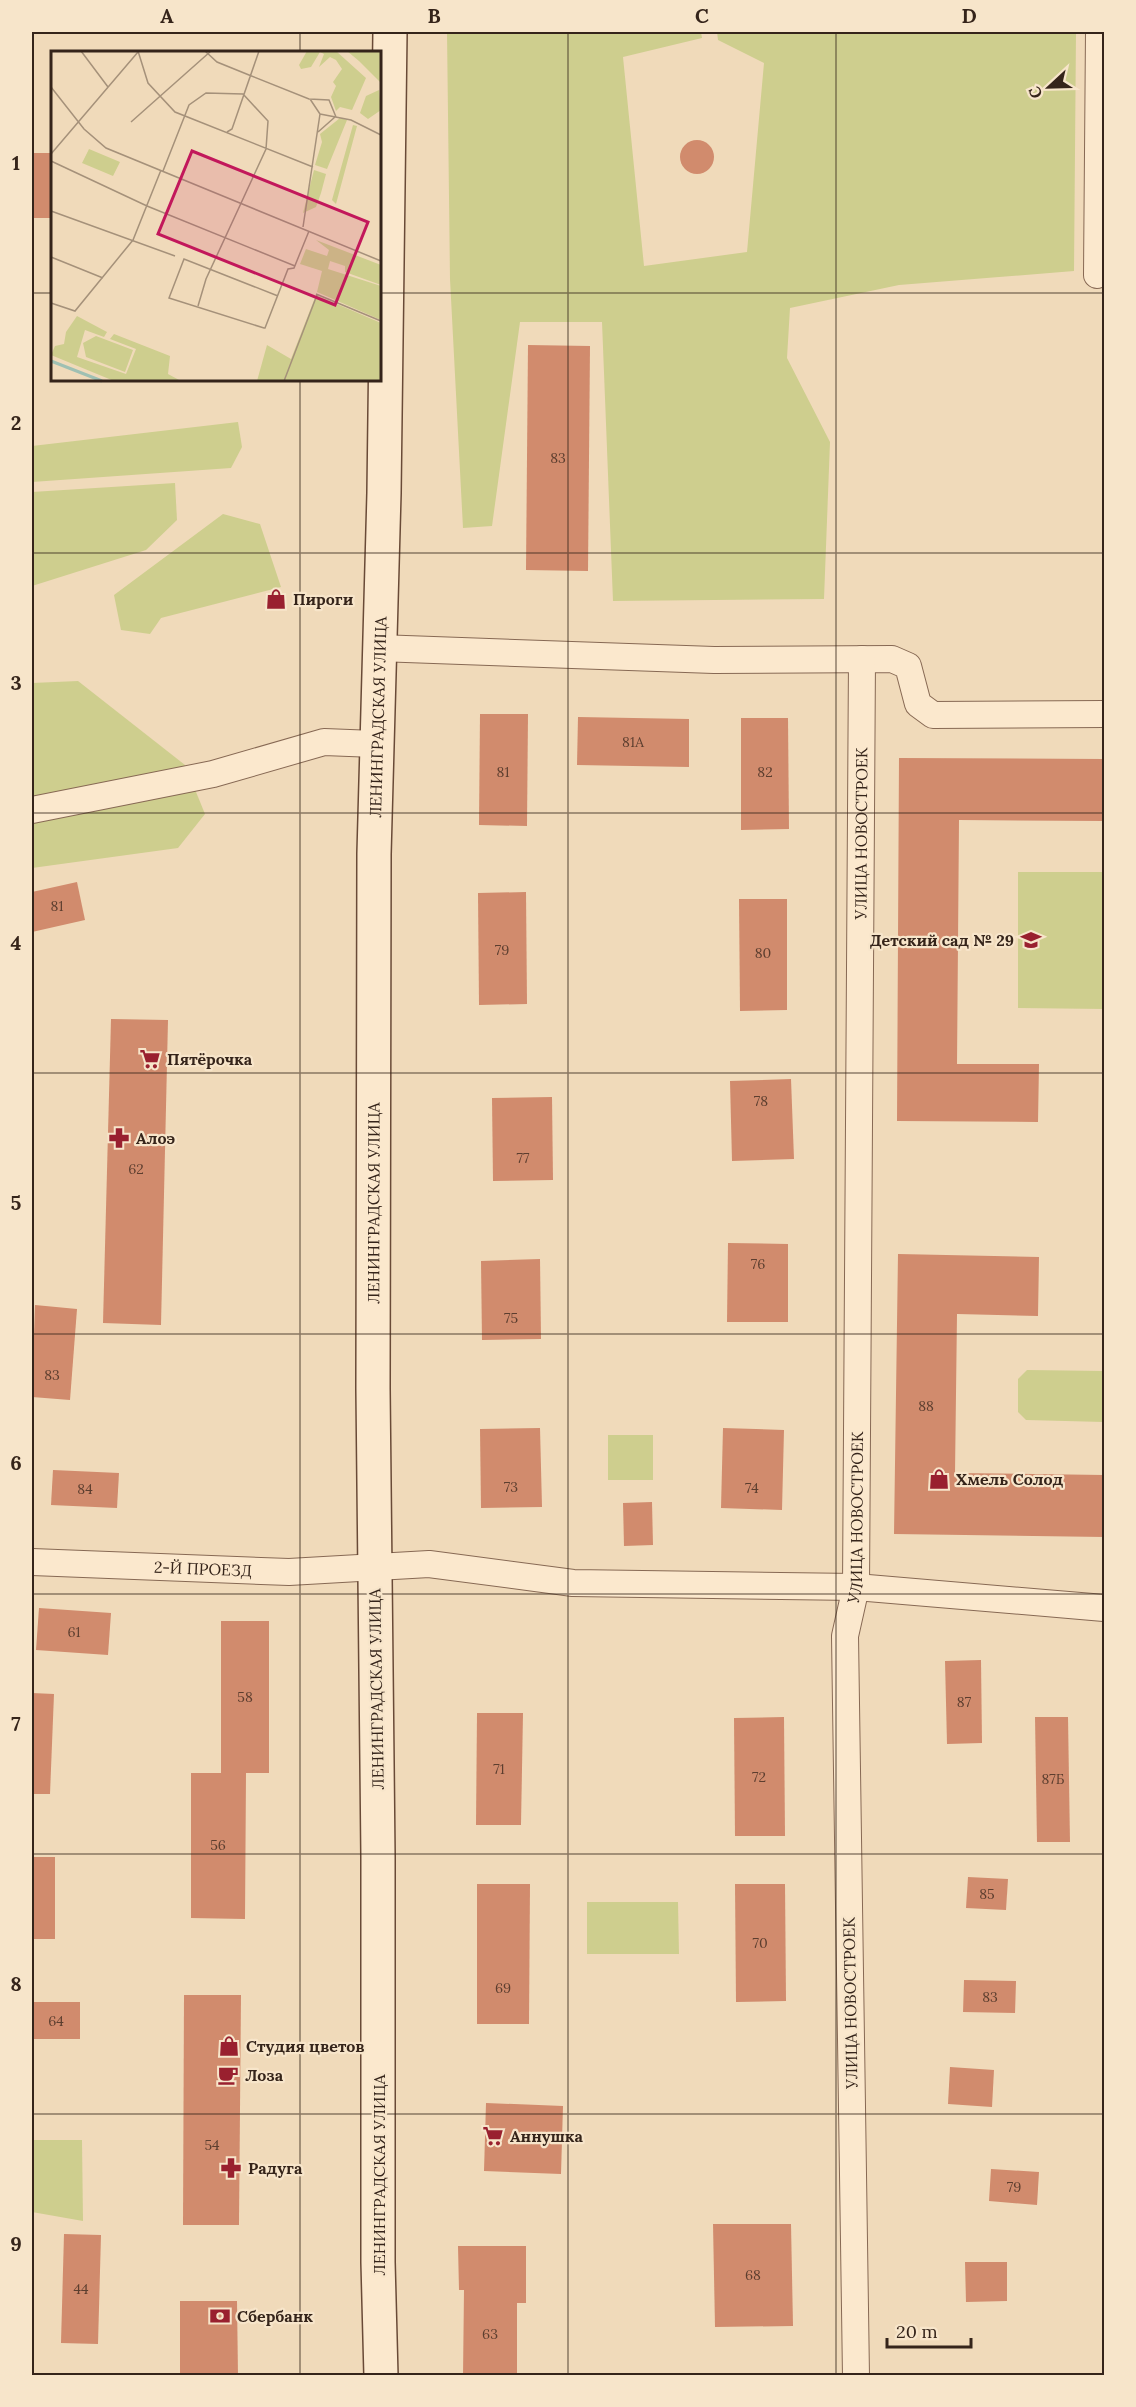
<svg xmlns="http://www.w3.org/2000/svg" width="1136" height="2407" font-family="Lora,serif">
<rect width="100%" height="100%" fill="#f0daba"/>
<!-- green -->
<g fill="#cece8e">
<polygon points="447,32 701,32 702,38 623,57 644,266 747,252 764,63 718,40 717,32 1076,32 1074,271 899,285 790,308 787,358 830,442 824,599 613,601 602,322 520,322 492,526 463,528 450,279"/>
<polygon points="238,422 242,447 231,468 32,482 32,446"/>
<polygon points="175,483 177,520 146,550 32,586 32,492"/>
<polygon points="223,514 260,524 281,587 161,618 150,634 121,630 114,595"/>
<polygon points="78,681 185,765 205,814 178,848 32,868 32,683"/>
<polygon points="1018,872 1104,872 1104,1009 1018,1008"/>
<polygon points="1027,1370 1104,1371 1104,1422 1026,1420 1018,1412 1018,1379"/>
<rect x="608" y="1435" width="45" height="45"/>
<polygon points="587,1902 678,1902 679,1954 587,1954"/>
<polygon points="32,2140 82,2140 83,2221 32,2212"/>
</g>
<!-- building -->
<g fill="#d18b6d">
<circle cx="697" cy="157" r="17"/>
<rect x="32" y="153" width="20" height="65"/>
<polygon points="528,345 590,346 588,571 526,570"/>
<polygon points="480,714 528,714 527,826 479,825"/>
<polygon points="578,717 689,719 689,767 577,765"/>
<polygon points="741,718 788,718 789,829 741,830"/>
<polygon points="899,758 1104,759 1104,821 959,820 957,1064 1039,1064 1038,1122 897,1121"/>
<polygon points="77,882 85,920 32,932 32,892"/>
<polygon points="526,892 527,1004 479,1005 478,893"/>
<polygon points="739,899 787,899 787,1010 740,1011"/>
<polygon points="111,1019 168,1020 161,1325 103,1323"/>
<polygon points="791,1079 794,1159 732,1161 730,1081"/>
<polygon points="552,1097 553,1180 493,1181 492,1098"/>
<polygon points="728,1243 788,1244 788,1322 727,1322"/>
<polygon points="898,1254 1039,1257 1038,1316 957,1314 955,1473 1104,1475 1104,1537 894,1534"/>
<polygon points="540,1259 541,1339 482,1340 481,1261"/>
<polygon points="35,1305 77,1309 70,1400 32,1397"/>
<polygon points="540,1428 542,1507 481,1508 480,1429"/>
<polygon points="723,1428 784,1430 782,1510 721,1508"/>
<polygon points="53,1470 119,1473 117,1508 51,1505"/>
<polygon points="652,1502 653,1545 624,1546 623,1503"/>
<polygon points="39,1608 111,1613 108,1655 36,1650"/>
<polygon points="221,1621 269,1621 269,1773 246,1773 245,1919 191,1918 191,1773 221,1773"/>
<polygon points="981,1660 982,1743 947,1744 945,1661"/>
<polygon points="32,1693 54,1694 50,1794 32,1794"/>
<polygon points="477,1713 523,1713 521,1825 476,1825"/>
<polygon points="784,1717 785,1836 735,1836 734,1718"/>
<polygon points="1035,1717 1068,1717 1070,1842 1037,1842"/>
<rect x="32" y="1857" width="23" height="82"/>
<polygon points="968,1877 1008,1879 1006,1910 966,1908"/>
<polygon points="477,1884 530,1884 529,2024 477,2024"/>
<polygon points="735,1884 785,1884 786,2001 736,2002"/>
<polygon points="964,1980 1016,1981 1015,2013 963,2012"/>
<polygon points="184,1995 241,1995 239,2225 183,2225"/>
<rect x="32" y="2002" width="48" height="37"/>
<polygon points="950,2067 994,2070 992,2107 948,2104"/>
<polygon points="486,2103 563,2106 561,2174 484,2171"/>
<polygon points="991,2169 1039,2172 1037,2205 989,2201"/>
<polygon points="713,2224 791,2224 793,2326 715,2327"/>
<polygon points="64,2234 101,2235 98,2344 61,2343"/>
<polygon points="458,2246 526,2246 526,2303 517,2303 517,2376 463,2376 464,2290 459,2290"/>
<polygon points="965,2262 1007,2262 1007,2301 966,2302"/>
<polygon points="180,2301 237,2301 238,2376 180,2376"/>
</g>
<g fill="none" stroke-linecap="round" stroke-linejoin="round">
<!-- minor casing -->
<g stroke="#876954" stroke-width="28">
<g id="minor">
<polyline points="1097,275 1099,32"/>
<polyline points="378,648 714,660 892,659 908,666 918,704 933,715 1104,714"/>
<polyline points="32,810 213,774 324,742 375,744"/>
<path id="s1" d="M 32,1562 L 289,1572 L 429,1564 L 573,1583 L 856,1587 L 1104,1608"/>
<path id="s2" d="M 856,2376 L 845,1636 L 856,1587 L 862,659"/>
</g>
</g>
<!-- secondary casing -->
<g stroke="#694a37" stroke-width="36">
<g id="secondary">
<path id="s3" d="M 381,2376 L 378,2262 L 378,1857 L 373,1389 L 374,854 L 384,493 L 390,32"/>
</g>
</g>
<!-- minor -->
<use href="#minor" stroke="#fbe8cd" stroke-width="26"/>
<!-- secondary -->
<use href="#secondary" stroke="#fbe8cd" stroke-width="33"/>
</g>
<!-- grid -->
<path fill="none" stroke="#35241a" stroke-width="1.5" stroke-opacity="0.55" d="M 300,32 L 300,52M 568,32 L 568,2376M 836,32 L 836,2376M 32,293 L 52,293M 380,293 L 1104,293M 300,380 L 300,2376M 32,553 L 1104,553M 32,813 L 1104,813M 32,1073 L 1104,1073M 32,1334 L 1104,1334M 32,1594 L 1104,1594M 32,1854 L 1104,1854M 32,2114 L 1104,2114"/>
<!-- icons -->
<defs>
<g id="shop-bare" transform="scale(1.62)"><path d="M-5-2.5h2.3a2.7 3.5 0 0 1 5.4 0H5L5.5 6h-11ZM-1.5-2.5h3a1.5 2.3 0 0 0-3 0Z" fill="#99202f" stroke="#f7e5ca" stroke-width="2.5" paint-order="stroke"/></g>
<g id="school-bare" transform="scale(1.62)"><path d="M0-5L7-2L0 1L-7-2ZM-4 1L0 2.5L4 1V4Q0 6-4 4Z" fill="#99202f" stroke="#f7e5ca" stroke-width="2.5" paint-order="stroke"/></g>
<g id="supermarket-bare" transform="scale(1.62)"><path d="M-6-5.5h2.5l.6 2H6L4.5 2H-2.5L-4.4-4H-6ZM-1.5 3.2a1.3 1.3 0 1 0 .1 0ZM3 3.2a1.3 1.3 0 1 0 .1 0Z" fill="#99202f" stroke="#f7e5ca" stroke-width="2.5" paint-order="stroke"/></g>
<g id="pharmacy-bare" transform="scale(1.62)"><path d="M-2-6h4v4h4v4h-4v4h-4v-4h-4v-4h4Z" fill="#99202f" stroke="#f7e5ca" stroke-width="2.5" paint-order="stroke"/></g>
<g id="cafe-bare" transform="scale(1.62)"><path d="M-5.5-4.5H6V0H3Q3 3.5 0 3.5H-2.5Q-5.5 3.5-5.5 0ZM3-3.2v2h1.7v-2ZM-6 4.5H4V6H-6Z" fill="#99202f" stroke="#f7e5ca" stroke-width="2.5" paint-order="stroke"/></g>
<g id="bank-bare" transform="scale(1.62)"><path d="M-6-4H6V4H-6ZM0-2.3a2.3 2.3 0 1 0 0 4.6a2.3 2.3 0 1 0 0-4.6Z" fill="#99202f" stroke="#f7e5ca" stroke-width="2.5" paint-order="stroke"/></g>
</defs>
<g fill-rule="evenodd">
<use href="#shop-bare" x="276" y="599"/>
<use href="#school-bare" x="1031" y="940"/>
<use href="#supermarket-bare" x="150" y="1059"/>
<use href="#pharmacy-bare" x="119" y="1138"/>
<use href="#shop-bare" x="939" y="1479"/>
<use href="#shop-bare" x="229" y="2046"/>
<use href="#cafe-bare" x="228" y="2075"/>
<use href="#supermarket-bare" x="493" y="2136"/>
<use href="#pharmacy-bare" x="231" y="2168"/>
<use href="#bank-bare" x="220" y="2316"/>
</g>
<g text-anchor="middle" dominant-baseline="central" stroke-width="4.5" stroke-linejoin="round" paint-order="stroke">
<!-- number labels -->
<g font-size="14" fill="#5c3e2f">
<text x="558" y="458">83</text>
<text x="633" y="742">81А</text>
<text x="503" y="772">81</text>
<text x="765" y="772">82</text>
<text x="57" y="906">81</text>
<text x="502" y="950">79</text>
<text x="763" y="953">80</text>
<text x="761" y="1101">78</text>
<text x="523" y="1158">77</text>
<text x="136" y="1169">62</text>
<text x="758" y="1264">76</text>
<text x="511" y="1318">75</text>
<text x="52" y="1375">83</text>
<text x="926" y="1406">88</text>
<text x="511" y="1487">73</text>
<text x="752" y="1488">74</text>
<text x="85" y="1489">84</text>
<text x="74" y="1632">61</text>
<text x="245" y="1697">58</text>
<text x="964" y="1702">87</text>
<text x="499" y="1769">71</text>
<text x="759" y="1777">72</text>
<text x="1053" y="1779">87Б</text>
<text x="218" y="1845">56</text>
<text x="987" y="1894">85</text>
<text x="760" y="1943">70</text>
<text x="503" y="1988">69</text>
<text x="990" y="1997">83</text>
<text x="56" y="2021">64</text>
<text x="212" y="2145">54</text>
<text x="1014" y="2187">79</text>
<text x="753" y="2275">68</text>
<text x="81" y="2289">44</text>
<text x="490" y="2334">63</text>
</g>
<!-- poi labels -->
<g font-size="16" font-weight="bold" fill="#35241a" stroke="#f7e5ca" text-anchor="start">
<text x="293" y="599">Пироги</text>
<text x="1014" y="940" text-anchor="end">Детский сад № 29</text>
<text x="167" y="1059">Пятёрочка</text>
<text x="136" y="1138">Алоэ</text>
<text x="956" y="1479">Хмель Солод</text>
<text x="246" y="2046">Студия цветов</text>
<text x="245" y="2075">Лоза</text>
<text x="510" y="2136">Аннушка</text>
<text x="248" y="2168">Радуга</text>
<text x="237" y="2316">Сбербанк</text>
</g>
<!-- street labels -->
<g font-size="16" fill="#35241a" stroke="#f7e5ca">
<text stroke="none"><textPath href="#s3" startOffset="1659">ЛЕНИНГРАДСКАЯ УЛИЦА</textPath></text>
<text stroke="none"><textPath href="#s2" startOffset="1544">УЛИЦА НОВОСТРОЕК</textPath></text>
<text stroke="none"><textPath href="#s3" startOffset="1173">ЛЕНИНГРАДСКАЯ УЛИЦА</textPath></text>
<text stroke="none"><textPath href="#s2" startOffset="860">УЛИЦА НОВОСТРОЕК</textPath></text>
<text stroke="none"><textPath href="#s1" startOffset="171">2-Й ПРОЕЗД</textPath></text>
<text transform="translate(376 1689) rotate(-91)">ЛЕНИНГРАДСКАЯ УЛИЦА</text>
<text transform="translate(850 2003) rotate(-91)">УЛИЦА НОВОСТРОЕК</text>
<text transform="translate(379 2175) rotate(-90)">ЛЕНИНГРАДСКАЯ УЛИЦА</text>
</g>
</g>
<!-- overview -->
<g transform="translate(51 51)">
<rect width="330" height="330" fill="#f0daba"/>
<path d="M 256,0 L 285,0 L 315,27 L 301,59 L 289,56 L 285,60 L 280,46 L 285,35 L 282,31 L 291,18 L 285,9 L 279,6 L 268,16 L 273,3 L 269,1 L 260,16 L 250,18 L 248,14 ZM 296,0 L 330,0 L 330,32 L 308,10 ZM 328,39 L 330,59 L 317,68 L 309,62 L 315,45 ZM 289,67 L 296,69 L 276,118 L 264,114 L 271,91 L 269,83 ZM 302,74 L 306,75 L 285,153 L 281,149 ZM 38,98 L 69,111 L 62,125 L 31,112 ZM 263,119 L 275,123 L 270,142 L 265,156 L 252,162 ZM 265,189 L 330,214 L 330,234 L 294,221 L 294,215 L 279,210 L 277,218 L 330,235 L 330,269 L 266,241 L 271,220 L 249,213 L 255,198 L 276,205 L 278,199 ZM 265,244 L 330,272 L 330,330 L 206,330 L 216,294 L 240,308 ZM 26,265 L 56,281 L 53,286 L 34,279 L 26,306 L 75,323 L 85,298 L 59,288 L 63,283 L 119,305 L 117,323 L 130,330 L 63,330 L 0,304 L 4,295 L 13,293 L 15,281 ZM 45,285 L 82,299 L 74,321 L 35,306 L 32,292 Z" fill="#cece8e"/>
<path fill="none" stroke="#9fc0b3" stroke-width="3" d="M 0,310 L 51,330"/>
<path fill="none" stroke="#a5917a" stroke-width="1.5" d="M 30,0 L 57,36M 87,0 L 97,32 L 124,61 L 262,116M 154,0 L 166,11 L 198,24 L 258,48 L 278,49 L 285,66M 0,36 L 33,78 L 55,97 L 330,210M 269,63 L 300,69 L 330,84M 80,71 L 160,0M 176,81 L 181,78 L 208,0M 267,81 L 284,66M 0,103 L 87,1M 0,110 L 96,155 L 244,215M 112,120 L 138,54 L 155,42 L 192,43 L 217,70 L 215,98 L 155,228 L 147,255M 0,160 L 124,205M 252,176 L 269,63 L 259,48M 0,206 L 52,227M 265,243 L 330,270M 227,245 L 133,208 L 118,247 L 213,277 L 214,277 L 237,218 L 243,217 L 258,180M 0,252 L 24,260 L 82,189 L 110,119M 233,330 L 266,244"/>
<path fill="#c2185b" fill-opacity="0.15" stroke="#c2185b" stroke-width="3" d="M 141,100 L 317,171 L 284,254 L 107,183 Z"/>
<rect width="330" height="330" fill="none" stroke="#35241a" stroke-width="3"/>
</g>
<!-- border -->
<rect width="1136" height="2407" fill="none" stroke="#f7e5ca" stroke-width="66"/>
<!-- north arrow -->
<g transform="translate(1049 87) rotate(248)" stroke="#f7e5ca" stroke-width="4.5" paint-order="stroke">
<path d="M0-4.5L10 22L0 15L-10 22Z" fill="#35241a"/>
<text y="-9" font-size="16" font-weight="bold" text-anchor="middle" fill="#35241a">С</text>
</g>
<!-- scale -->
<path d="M887 2338v9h84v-9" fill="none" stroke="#35241a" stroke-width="3"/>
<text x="896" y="2338" font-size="18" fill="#35241a" stroke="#f7e5ca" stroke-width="4.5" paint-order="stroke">20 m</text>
<rect x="33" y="33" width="1070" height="2341" fill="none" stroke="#35241a" stroke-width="2"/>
<g font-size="20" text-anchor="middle" font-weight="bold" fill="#35241a">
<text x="167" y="23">A</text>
<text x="434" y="23">B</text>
<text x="702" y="23">C</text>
<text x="969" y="23">D</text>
<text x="16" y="170">1</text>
<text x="16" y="430">2</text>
<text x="16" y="690">3</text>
<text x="16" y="950">4</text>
<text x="16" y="1210">5</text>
<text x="16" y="1470">6</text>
<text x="16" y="1731">7</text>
<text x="16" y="1991">8</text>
<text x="16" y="2251">9</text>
</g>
</svg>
